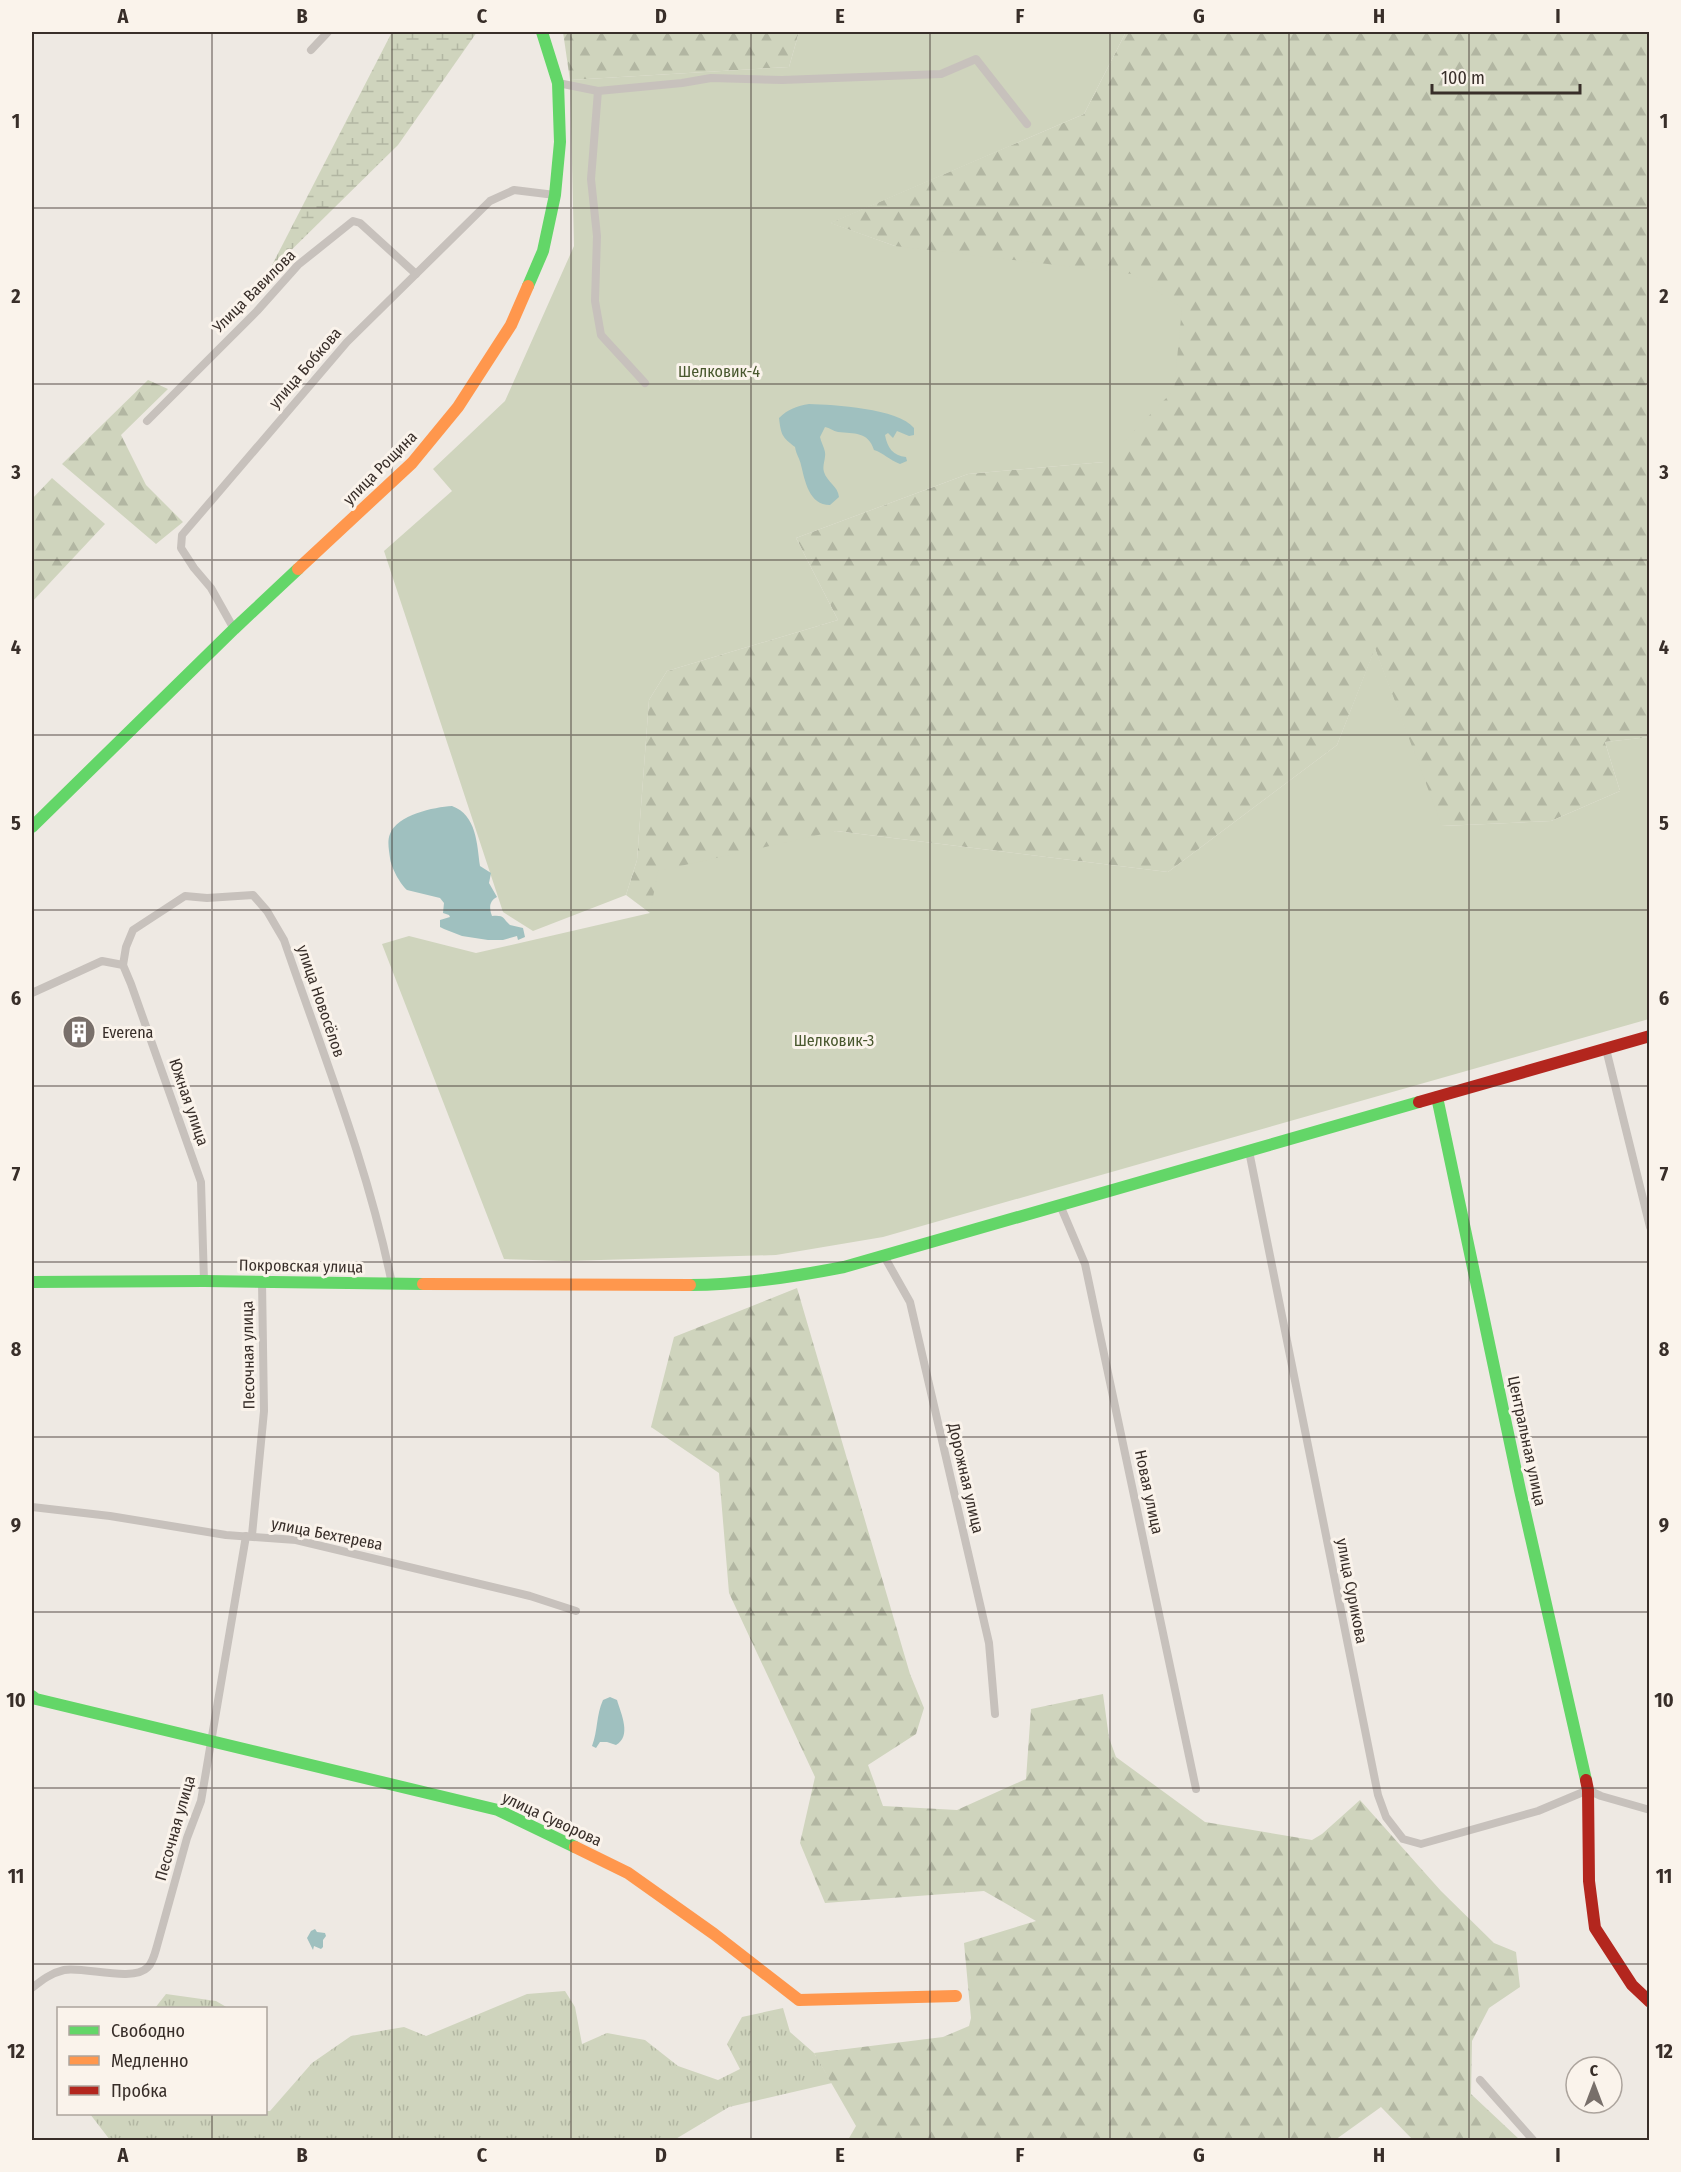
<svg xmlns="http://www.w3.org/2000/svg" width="1681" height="2172" font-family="'Fira Sans Condensed',sans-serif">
<defs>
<pattern id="grass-tufts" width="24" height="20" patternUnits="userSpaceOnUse" patternTransform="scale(1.5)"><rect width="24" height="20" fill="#cfd4bd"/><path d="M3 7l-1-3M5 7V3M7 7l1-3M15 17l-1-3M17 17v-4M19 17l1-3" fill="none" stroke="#b2b6a2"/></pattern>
<pattern id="forest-firs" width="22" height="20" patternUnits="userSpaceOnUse" patternTransform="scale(1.5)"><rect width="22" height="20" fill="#cfd4bd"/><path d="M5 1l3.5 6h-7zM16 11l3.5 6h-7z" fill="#b2b6a2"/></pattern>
<pattern id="wetland-marsh" width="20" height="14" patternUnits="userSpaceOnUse" patternTransform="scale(1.5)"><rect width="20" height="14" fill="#cfd4bd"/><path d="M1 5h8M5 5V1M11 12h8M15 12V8" fill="none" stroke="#b2b6a2"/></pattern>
</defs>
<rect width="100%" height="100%" fill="#eee9e3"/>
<!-- grass -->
<g fill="url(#grass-tufts)">
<polygon points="565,1991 575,2007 582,2044 607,2033 645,2040 678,2066 718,2080 740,2069 727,2044 742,2017 783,2008 790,2032 814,2053 832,2083 729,2107 674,2140 110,2140 90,2114 266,2114 266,2111 270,2111 312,2063 351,2036 404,2027 426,2036 527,1994"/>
<polygon points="166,1994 216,2001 228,2008 155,2008"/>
</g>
<!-- forest -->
<g fill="url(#forest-firs)">
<polygon points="563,32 799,32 789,67 570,80"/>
<polygon points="1126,32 1649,32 1650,737 1605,742 1620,791 1551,821 1441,826 1375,649 1337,745 1168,872 836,831 650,913 626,895 637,860 649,700 667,671 838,620 796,538 968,474 1104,462 895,246 830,223 1084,114"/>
<polygon points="148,380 168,389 121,435 146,485 183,522 156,544 62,464"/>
<polygon points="52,478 105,524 32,602 32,499"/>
<polygon points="797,1288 910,1674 924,1708 916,1734 868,1765 883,1806 957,1810 1026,1779 1031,1709 1103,1694 1109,1738 1116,1757 1205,1822 1312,1840 1322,1834 1360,1800 1441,1891 1494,1943 1516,1952 1520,1987 1489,2008 1472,2041 1471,2094 1520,2140 1413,2140 1381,2107 1335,2140 848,2140 856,2126 814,2053 943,2037 969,2026 971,2018 964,1943 1036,1921 984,1891 825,1903 800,1843 815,1777 729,1593 719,1473 651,1427 674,1337"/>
</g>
<!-- wetland -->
<polygon fill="url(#wetland-marsh)" points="392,32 477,32 398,145 268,273"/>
<!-- garden -->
<g fill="#cfd4bd">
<polygon points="799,32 1126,32 1084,114 831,223 895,246 1132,274 1182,308 1174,390 1104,462 968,474 796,538 838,620 667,671 649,700 637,860 626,895 533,931 503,912 384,551 452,491 433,469 505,401 574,246 570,80 789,67"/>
<polygon points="1375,648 1442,826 1551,821 1620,791 1605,742 1649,737 1649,1019 883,1237 776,1255 566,1261 504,1259 382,944 409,936 476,953 650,913 658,871 836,831 1168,872 1337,745"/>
</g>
<!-- water -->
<g fill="#9fc0bf">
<path d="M 809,404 C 834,405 898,408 914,428 L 914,435 L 909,436 L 897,431 L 893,438 L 888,433 L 885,435 C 887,447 893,456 906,457 L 907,461 L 900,464 C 889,460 884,453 874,450 C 868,431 854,434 838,432 C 833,431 830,428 825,427 L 820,437 C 821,442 824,447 825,452 C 826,459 822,465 824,472 C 827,482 838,486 839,497 L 830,505 C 809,505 805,481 801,465 C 800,459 796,454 795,447 C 782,437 781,435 779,418 C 788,409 797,406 809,404 Z"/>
<path d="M 452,806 C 477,815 477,845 480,866 L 491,873 L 489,883 L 497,897 C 489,901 489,908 492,916 C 505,915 502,918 510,925 L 523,928 L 525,937 L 518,940 L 517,936 L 503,940 L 488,940 L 462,936 L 444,929 L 440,927 L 440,920 L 450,917 L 449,915 L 443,913 L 444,903 L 440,898 L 407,890 C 400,884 391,867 390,858 C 389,850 387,841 390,834 C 397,815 434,807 452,806 Z"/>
<path d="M 610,1697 L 617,1700 C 621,1714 632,1736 616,1745 L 607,1742 L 600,1742 L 596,1748 L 592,1746 C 598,1731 596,1715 603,1700 Z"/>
<polygon points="315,1929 317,1932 325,1933 326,1936 323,1940 323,1947 321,1949 314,1946 313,1950 307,1938 311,1931"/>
</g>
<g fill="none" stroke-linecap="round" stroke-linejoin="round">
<!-- street -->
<g stroke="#c7c1bc" stroke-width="8">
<polyline points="311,50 328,32"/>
<polyline points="558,83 598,91"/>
<polyline points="645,383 601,335 595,301 597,236 591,179 598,91 682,83 711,78 782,80 941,74 976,59 1027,124"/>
<polyline points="147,421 257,311 298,265 353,221 360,223 416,274"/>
<polyline points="234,629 211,588 194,568 181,548 182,535 347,342 490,201 514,190 555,195"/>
<path d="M 123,965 L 126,947 L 133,930 L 185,896 L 207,898 L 253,895 L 267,911 L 284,940 C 323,1054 368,1166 392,1284"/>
<polyline points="32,993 102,961 123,965 131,984 201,1182 204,1281"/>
<polyline points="1606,1049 1650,1227"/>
<polyline points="1249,1151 1378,1795 1386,1817 1403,1839 1421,1844 1538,1811 1588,1790 1601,1796 1650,1810"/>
<polyline points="1060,1205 1085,1264 1196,1789"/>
<polyline points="884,1256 910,1302 989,1643 995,1714"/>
<polyline points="32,1507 110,1516 226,1535 296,1540 530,1596 576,1611"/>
<polyline points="252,1535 264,1411 262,1282"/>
<path d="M 32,1988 C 42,1980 51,1973 64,1970 C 84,1966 133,1983 148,1967 C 153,1962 155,1953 157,1946 L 187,1838 L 201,1801 L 246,1536"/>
<polyline points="1480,2080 1533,2140"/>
</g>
<!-- fast -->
<g stroke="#63d668" stroke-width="12">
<polyline points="528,286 543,251 555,195 560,142 558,83 542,32"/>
<polyline points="32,827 234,629 298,569"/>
<polyline points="1437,1097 1520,1490 1586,1780"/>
<polyline points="32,1282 204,1281 423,1284"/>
<path d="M 690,1285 C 742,1285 793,1277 844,1267 L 1419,1102"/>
<polyline points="32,1696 36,1699 498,1810 575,1847"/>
</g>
<!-- slow -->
<g stroke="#ff974d" stroke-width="12">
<polyline points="298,569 412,463 458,407 511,325 528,286"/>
<polyline points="423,1284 690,1285"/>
<polyline points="575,1847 628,1873 714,1934 799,2000 956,1996"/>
</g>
<!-- jam -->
<g stroke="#b3261e" stroke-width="12">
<polyline points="1419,1102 1650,1036"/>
<polyline points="1586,1780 1588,1790 1589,1881 1595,1928 1632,1985 1650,2002"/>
</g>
</g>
<!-- grid -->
<path fill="none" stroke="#382e29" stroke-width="1.5" stroke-opacity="0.55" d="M 212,32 L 212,2008M 392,32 L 392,2140M 571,32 L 571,2140M 751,32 L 751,2140M 930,32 L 930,2140M 1110,32 L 1110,2140M 1289,32 L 1289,2140M 1469,32 L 1469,2140M 32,208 L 1650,208M 32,384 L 1650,384M 32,560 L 1650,560M 32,735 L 1650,735M 32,910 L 1650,910M 32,1086 L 1650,1086M 32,1262 L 1650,1262M 32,1437 L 1650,1437M 32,1612 L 1650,1612M 32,1788 L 1650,1788M 32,1964 L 1650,1964M 212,2114 L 212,2140"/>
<!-- icons -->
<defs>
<g id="building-disc" transform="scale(1.725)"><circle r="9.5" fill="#786f6a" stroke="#faf3eb"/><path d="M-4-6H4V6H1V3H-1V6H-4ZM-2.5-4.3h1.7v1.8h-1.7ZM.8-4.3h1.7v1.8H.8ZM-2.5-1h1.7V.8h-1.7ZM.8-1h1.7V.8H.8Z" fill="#fff"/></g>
</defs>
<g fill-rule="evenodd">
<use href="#building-disc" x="79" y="1032"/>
</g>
<g text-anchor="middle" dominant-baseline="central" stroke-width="6" stroke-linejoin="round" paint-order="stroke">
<!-- street labels -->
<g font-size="16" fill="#382e29" stroke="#faf3eb">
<text transform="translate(254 291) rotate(-45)">Улица Вавилова</text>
<text transform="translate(305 368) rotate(-49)">улица Бобкова</text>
<text transform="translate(380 468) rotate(-45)">улица Рощина</text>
<text transform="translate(321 1001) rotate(71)">улица Новосёлов</text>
<text transform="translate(189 1102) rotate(71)">Южная улица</text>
<text transform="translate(301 1266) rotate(1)">Покровская улица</text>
<text transform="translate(248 1355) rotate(-91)">Песочная улица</text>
<text transform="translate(1527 1441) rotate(78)">Центральная улица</text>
<text transform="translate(966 1478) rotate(77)">Дорожная улица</text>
<text transform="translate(1149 1492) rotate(78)">Новая улица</text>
<text transform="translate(327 1534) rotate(11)">улица Бехтерева</text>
<text transform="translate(1352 1591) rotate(79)">улица Сурикова</text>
<text transform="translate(552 1819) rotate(25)">улица Суворова</text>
<text transform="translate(175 1828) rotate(-74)">Песочная улица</text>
</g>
<!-- park labels -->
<g font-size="16" fill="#48572d" stroke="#faf3eb">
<text x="719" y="371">Шелковик-4</text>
<text x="834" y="1040">Шелковик-3</text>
</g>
<!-- poi labels -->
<g font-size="16" fill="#382e29" stroke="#faf3eb" text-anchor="start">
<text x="102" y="1032">Everena</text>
</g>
</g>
<!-- border -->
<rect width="1681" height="2172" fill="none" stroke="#faf3eb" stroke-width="66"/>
<!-- legend -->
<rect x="57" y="2007" width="210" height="108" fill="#faf3eb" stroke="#aca49d" stroke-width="1.5"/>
<rect x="69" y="2026" width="30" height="9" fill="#63d668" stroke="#aca49d" stroke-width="1.5"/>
<text x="111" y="2037" font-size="18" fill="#382e29">Свободно</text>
<rect x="69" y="2056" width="30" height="9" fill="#ff974d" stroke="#aca49d" stroke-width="1.5"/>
<text x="111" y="2067" font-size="18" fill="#382e29">Медленно</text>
<rect x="69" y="2086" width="30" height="9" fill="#b3261e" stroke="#aca49d" stroke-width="1.5"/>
<text x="111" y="2097" font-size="18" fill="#382e29">Пробка</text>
<!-- north arrow -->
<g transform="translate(1594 2085)"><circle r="28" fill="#faf3eb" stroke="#aca49d" stroke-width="1.5"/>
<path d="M0-4.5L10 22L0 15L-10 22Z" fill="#786f6a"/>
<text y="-9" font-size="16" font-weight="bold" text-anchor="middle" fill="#382e29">С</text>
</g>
<!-- scale -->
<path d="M1432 84v9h148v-9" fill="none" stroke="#382e29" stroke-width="3"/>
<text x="1441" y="84" font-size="18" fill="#382e29" stroke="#faf3eb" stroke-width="4.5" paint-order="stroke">100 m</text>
<rect x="33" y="33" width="1615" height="2106" fill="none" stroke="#382e29" stroke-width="2"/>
<g font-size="20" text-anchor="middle" font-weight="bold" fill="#382e29">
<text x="123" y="23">A</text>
<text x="302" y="23">B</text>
<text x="482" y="23">C</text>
<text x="661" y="23">D</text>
<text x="840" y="23">E</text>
<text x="1020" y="23">F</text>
<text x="1199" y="23">G</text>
<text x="1379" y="23">H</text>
<text x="1558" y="23">I</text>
<text x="16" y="128">1</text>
<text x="1664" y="128">1</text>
<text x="16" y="303">2</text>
<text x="1664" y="303">2</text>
<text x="16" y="479">3</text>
<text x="1664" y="479">3</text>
<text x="16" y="654">4</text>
<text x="1664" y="654">4</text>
<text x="16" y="830">5</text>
<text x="1664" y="830">5</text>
<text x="16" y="1005">6</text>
<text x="1664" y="1005">6</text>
<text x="16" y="1181">7</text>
<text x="1664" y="1181">7</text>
<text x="16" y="1356">8</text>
<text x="1664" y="1356">8</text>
<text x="16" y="1532">9</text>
<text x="1664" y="1532">9</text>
<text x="16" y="1707">10</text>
<text x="1664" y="1707">10</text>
<text x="16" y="1883">11</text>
<text x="1664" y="1883">11</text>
<text x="16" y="2058">12</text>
<text x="1664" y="2058">12</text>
<text x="123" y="2162">A</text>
<text x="302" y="2162">B</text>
<text x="482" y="2162">C</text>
<text x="661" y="2162">D</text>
<text x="840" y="2162">E</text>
<text x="1020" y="2162">F</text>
<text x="1199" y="2162">G</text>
<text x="1379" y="2162">H</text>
<text x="1558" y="2162">I</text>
</g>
</svg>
